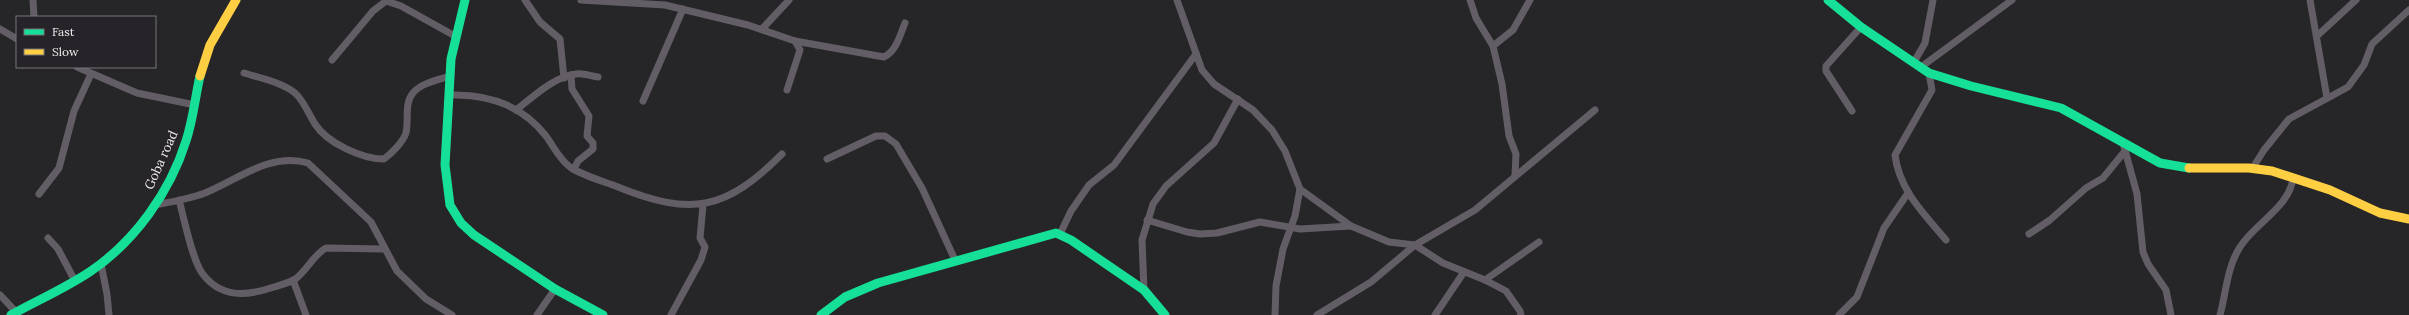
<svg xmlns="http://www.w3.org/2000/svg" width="2409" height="315" font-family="Lora,serif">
<rect width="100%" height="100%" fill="#262527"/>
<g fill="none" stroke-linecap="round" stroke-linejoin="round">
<!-- street -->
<g stroke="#635e66" stroke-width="7">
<polyline points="33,0 34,17"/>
<polyline points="525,0 540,22 560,39 564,78"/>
<polyline points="581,0 665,5 748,25 795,41 800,50 787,90"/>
<polyline points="1177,0 1202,70 1214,84 1253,110 1272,130 1285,151 1300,189 1295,216 1283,249 1276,286 1275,315"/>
<polyline points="1470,0 1476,18 1493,46 1502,84 1509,136 1516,154 1515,175"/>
<polyline points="2310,0 2327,98"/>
<polyline points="0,29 17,39"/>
<polyline points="762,29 789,0"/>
<polyline points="2317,36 2356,0"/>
<path d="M 795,41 L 884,57 C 896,52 900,35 905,23"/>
<polyline points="1493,46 1513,30 1530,0"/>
<polyline points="332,60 373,11 386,1 401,6 455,36"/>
<polyline points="1914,62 1925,43 1933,0"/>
<polyline points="77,67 137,93 195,105"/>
<polyline points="1921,67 2012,0"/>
<path d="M 244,73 C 260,78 281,82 295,93 C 304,101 308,113 315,124 C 327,143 362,159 384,159 C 392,153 403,142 406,133 C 409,120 404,103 413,93 C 421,83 438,80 450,76"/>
<path d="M 1929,73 L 1932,90 L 1895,155 C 1899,190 1925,215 1946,240"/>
<polyline points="571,75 572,89 589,116 587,136 593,143 593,149 578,161 574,169"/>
<path d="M 450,95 C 487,94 522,105 546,136 C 554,147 559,159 570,167 C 583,176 603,181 618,187 C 692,217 726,210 782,154"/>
<polyline points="643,101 683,9"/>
<path d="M 516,110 C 533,97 553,77 576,74 C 583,73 591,76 598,77"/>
<polyline points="1852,111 1826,71 1826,66 1861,27"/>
<polyline points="2123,143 2137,194 2143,252 2148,264 2166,290 2171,315"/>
<polyline points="827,159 876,136 885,136 896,144 922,188 955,260"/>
<polyline points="2252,169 2264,150 2289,119 2348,87 2364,65 2372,44 2409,10"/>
<polyline points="1300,189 1351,226 1389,242 1415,245 1443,263 1485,280 1506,291 1520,311 1521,315"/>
<polyline points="39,194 59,168 74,111 91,74"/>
<path d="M 179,200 C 184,218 192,259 202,273 C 221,299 247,296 274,287 C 280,285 288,283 294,280 C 307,271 313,255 326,248 L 383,249"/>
<path d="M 155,205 C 171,202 189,199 205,193 C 239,179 270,152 308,163 L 371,222 L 397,271 L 426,299 L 452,315"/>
<polyline points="1147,220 1187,232 1200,234 1217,233 1260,222 1300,229 1351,226"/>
<polyline points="1060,234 1071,211 1089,185 1114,165 1196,54"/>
<polyline points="2029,234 2050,220 2086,188 2103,178 2125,151"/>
<polyline points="48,238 58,249 75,281"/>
<polyline points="101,264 107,294 109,315"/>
<polyline points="293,280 306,315"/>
<polyline points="1485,280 1539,242"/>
<polyline points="1144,290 1142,240 1153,204 1166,186 1214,143 1238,99"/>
<polyline points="0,295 16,312"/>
<polyline points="537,315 555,289"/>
<polyline points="671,315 701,260 705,247 700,238 703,205"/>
<polyline points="1317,315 1371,282 1415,245 1475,210 1595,110"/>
<polyline points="1435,315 1464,272"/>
<polyline points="1839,315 1857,297 1884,228 1908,193"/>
<path d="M 2220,315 C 2226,293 2227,267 2240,247 C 2254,224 2290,207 2293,178"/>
</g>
<!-- fast -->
<g stroke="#16e098" stroke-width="9">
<polyline points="465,0 451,59 445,165 450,205 461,223 474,235 555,289 603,315"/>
<polyline points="1828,0 1861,27 1929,73 1971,86 2061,108 2160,163 2189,168"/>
<path d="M 11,315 C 38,300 66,288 91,271 C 135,241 170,192 186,141 C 193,120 195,98 200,76"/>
<polyline points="821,315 845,297 878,283 1056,233 1071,240 1144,290 1165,315"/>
</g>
<!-- slow -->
<g stroke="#ffcf43" stroke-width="9">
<polyline points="200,76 210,45 236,0"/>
<polyline points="2189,168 2249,168 2272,171 2330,190 2380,213 2409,219"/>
</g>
</g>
<g text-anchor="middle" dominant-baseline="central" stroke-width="4" stroke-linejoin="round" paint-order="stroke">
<!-- street labels -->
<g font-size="13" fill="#eeecef" stroke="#262428">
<text transform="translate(161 160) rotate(-66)">Goba road</text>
</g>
</g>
<!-- legend -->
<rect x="16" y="16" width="140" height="52" fill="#262428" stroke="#767478"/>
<rect x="24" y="29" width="20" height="6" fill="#16e098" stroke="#767478"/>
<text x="52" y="36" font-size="12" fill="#eeecef">Fast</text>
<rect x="24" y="49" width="20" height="6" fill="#ffcf43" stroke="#767478"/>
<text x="52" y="56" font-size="12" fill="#eeecef">Slow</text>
</svg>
